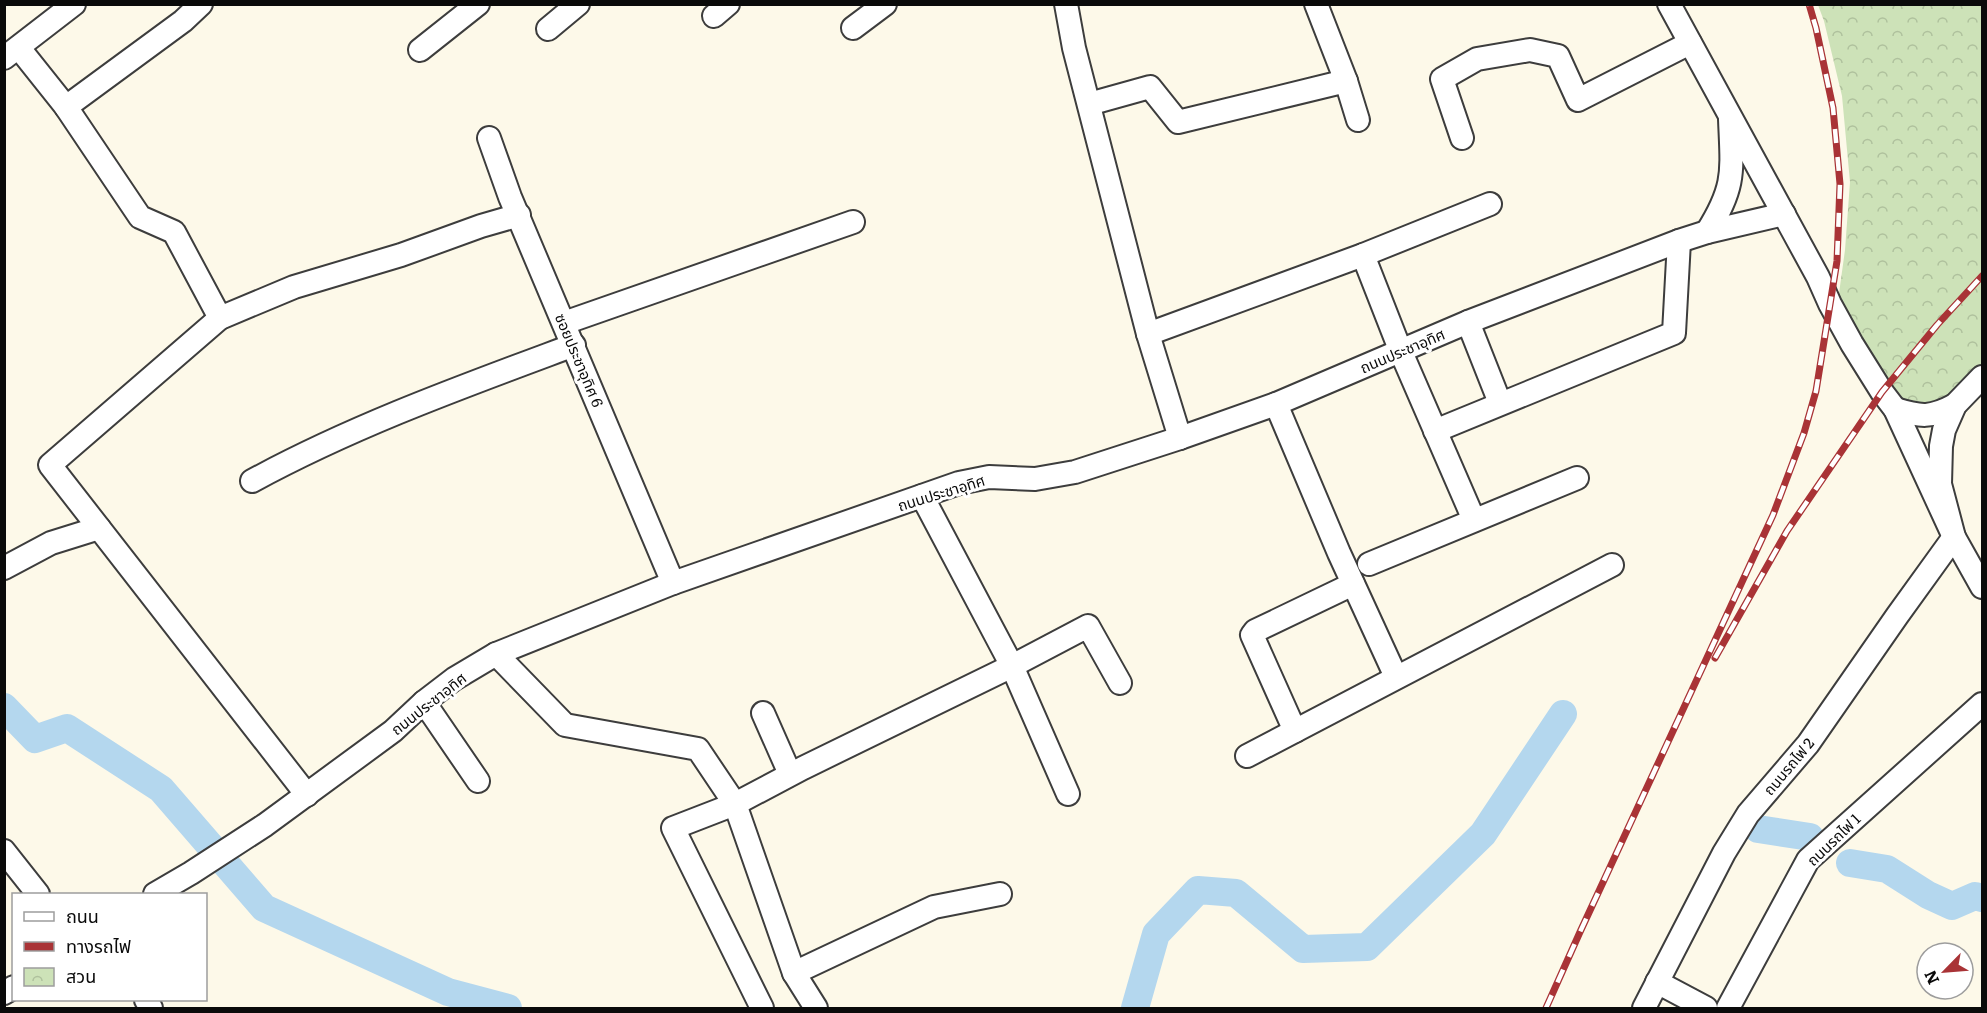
<svg xmlns="http://www.w3.org/2000/svg" width="1987" height="1013" font-family="Literata,'Noto Sans Thai',serif">
<defs>
<pattern id="park-crowns" width="20" height="18" patternUnits="userSpaceOnUse" patternTransform="scale(1.5)"><rect width="20" height="18" fill="#cde2b8"/><path d="M2 6a3 3 0 1 1 6 0M12 15a3 3 0 1 1 6 0" fill="none" stroke="#afc19d"/></pattern>
</defs>
<rect width="100%" height="100%" fill="#fdf9e9"/>
<!-- park -->
<polygon fill="url(#park-crowns)" points="1818,5 1982,5 1982,377 1955,405 1895,409 1836,315 1845,250 1850,182 1842,96 1824,21"/>
<g fill="none" stroke-linecap="round" stroke-linejoin="round">
<!-- river -->
<g stroke="#b4d7ee" stroke-width="28">
<polyline points="4,707 35,739 67,728 161,789 264,908 448,992 508,1008"/>
<polyline points="1758,829 1810,837"/>
<polyline points="1850,863 1887,869 1928,895 1952,906 1975,896 1982,898"/>
<polyline points="1135,1008 1156,934 1198,890 1236,893 1303,949 1367,947 1483,834 1563,714"/>
</g>
<!-- minor casing -->
<g stroke="#3d3d3d" stroke-width="26">
<g id="minor">
<polyline points="1066,4 1074,48 1148,334 1180,438"/>
<polyline points="1669,4 1818,277 1830,304 1852,344 1882,392 1895,409 1954,537 1982,587"/>
<polyline points="714,16 728,4"/>
<polyline points="853,28 885,4"/>
<polyline points="548,29 578,4"/>
<polyline points="19,48 66,107 140,217 174,232 220,318"/>
<polyline points="420,50 478,4"/>
<polyline points="4,58 74,4"/>
<polyline points="1346,81 1358,120"/>
<polyline points="1089,104 1150,87 1178,122 1346,81 1316,4"/>
<polyline points="66,107 183,21 201,4"/>
<polyline points="489,138 510,197 673,583"/>
<polyline points="1462,138 1442,79 1477,59 1530,50 1558,56 1578,100 1690,43"/>
<path d="M 1707,232 C 1736,186 1732,171 1730,119"/>
<polyline points="1363,255 1401,352 1474,520"/>
<polyline points="1468,322 1500,403"/>
<polyline points="564,323 853,222"/>
<polyline points="1148,334 1363,255 1490,204"/>
<polyline points="1276,404 1339,553 1396,677"/>
<path d="M 1895,409 C 1921,417 1931,418 1955,405"/>
<polyline points="1435,431 1674,333 1679,241"/>
<path d="M 252,481 C 355,425 464,386 574,345"/>
<polyline points="922,496 1012,666 1068,794"/>
<polyline points="1369,564 1577,478"/>
<polyline points="4,568 51,543 99,528"/>
<polyline points="496,654 565,725 698,749 735,804 794,973 816,1008"/>
<polyline points="424,702 478,781"/>
<polyline points="763,713 790,774"/>
<polyline points="1295,731 1252,635 1255,631 1353,584"/>
<polyline points="1247,756 1612,565"/>
<polyline points="307,795 50,465 220,318 294,287 401,255 481,226 519,215"/>
<polyline points="4,851 38,894"/>
<polyline points="155,894 191,873 265,825 393,731 424,702 454,679 496,654 673,583 959,483 989,477 1035,479 1075,472 1180,438 1276,404 1468,322 1679,241 1707,232 1784,214"/>
<polyline points="794,973 934,907 1000,894"/>
<polyline points="1657,982 1706,1008"/>
<polyline points="4,993 14,987"/>
<polyline points="146,1000 151,1008"/>
<polyline points="762,1008 673,828 735,804 803,768 1012,666 1088,626 1120,683"/>
<polyline points="1644,1008 1724,853 1748,814 1808,744 1897,616 1954,537 1940,484 1941,446 1944,430 1955,405 1982,377"/>
<polyline points="1728,1008 1808,860 1982,704"/>
</g>
</g>
<!-- minor -->
<use href="#minor" stroke="#fff" stroke-width="22"/>
<!-- rail casing -->
<g stroke="#a93336" stroke-width="7">
<g id="rail">
<polyline points="1715,658 1787,531 1882,392 1937,325 1982,276"/>
<polyline points="1546,1008 1580,932 1773,515 1804,433 1816,391 1837,261 1840,184 1833,108 1816,28 1809,4"/>
</g>
</g>
<!-- rail -->
<use href="#rail" stroke="#fff" stroke-width="4.5" stroke-dasharray="14" stroke-linecap="butt"/>
</g>
<g text-anchor="middle" dominant-baseline="central" stroke-width="6" stroke-linejoin="round" paint-order="stroke">
<!-- street labels -->
<g font-size="15" fill="#0a0a0a" stroke="#fff">
<text transform="translate(1402 350) rotate(-23)">ถนนประชาอุทิศ</text>
<text transform="translate(580 360) rotate(67)">ซอยประชาอุทิศ 6</text>
<text transform="translate(941 492) rotate(-17)">ถนนประชาอุทิศ</text>
<text transform="translate(428 703) rotate(-38)">ถนนประชาอุทิศ</text>
<text transform="translate(1788 766) rotate(-50)">ถนนรถไฟ 2</text>
<text transform="translate(1833 839) rotate(-44)">ถนนรถไฟ 1</text>
</g>
</g>
<!-- border -->
<rect width="1987" height="1013" fill="none" stroke="#0a0a0a" stroke-width="12"/>
<!-- legend -->
<rect x="12" y="893" width="195" height="108" fill="#ffffff" stroke="#9d9d9d" stroke-width="1.5"/>
<rect x="24" y="912" width="30" height="9" fill="#ffffff" stroke="#9d9d9d" stroke-width="1.5"/>
<text x="66" y="923" font-size="18" fill="#0a0a0a">ถนน</text>
<rect x="24" y="942" width="30" height="9" fill="#a93336" stroke="#9d9d9d" stroke-width="1.5"/>
<text x="66" y="953" font-size="18" fill="#0a0a0a">ทางรถไฟ</text>
<rect x="24" y="968" width="30" height="18" fill="url(#park-crowns)" stroke="#9d9d9d" stroke-width="1.5"/>
<text x="66" y="983" font-size="18" fill="#0a0a0a">สวน</text>
<!-- north arrow -->
<g transform="translate(1945 971) rotate(245)"><circle r="28" fill="#ffffff" stroke="#9d9d9d" stroke-width="1.5"/>
<path d="M0-4.5L10 22L0 15L-10 22Z" fill="#a93336"/>
<text y="-9" font-size="16" font-weight="bold" text-anchor="middle" fill="#0a0a0a">N</text>
</g>
</svg>
